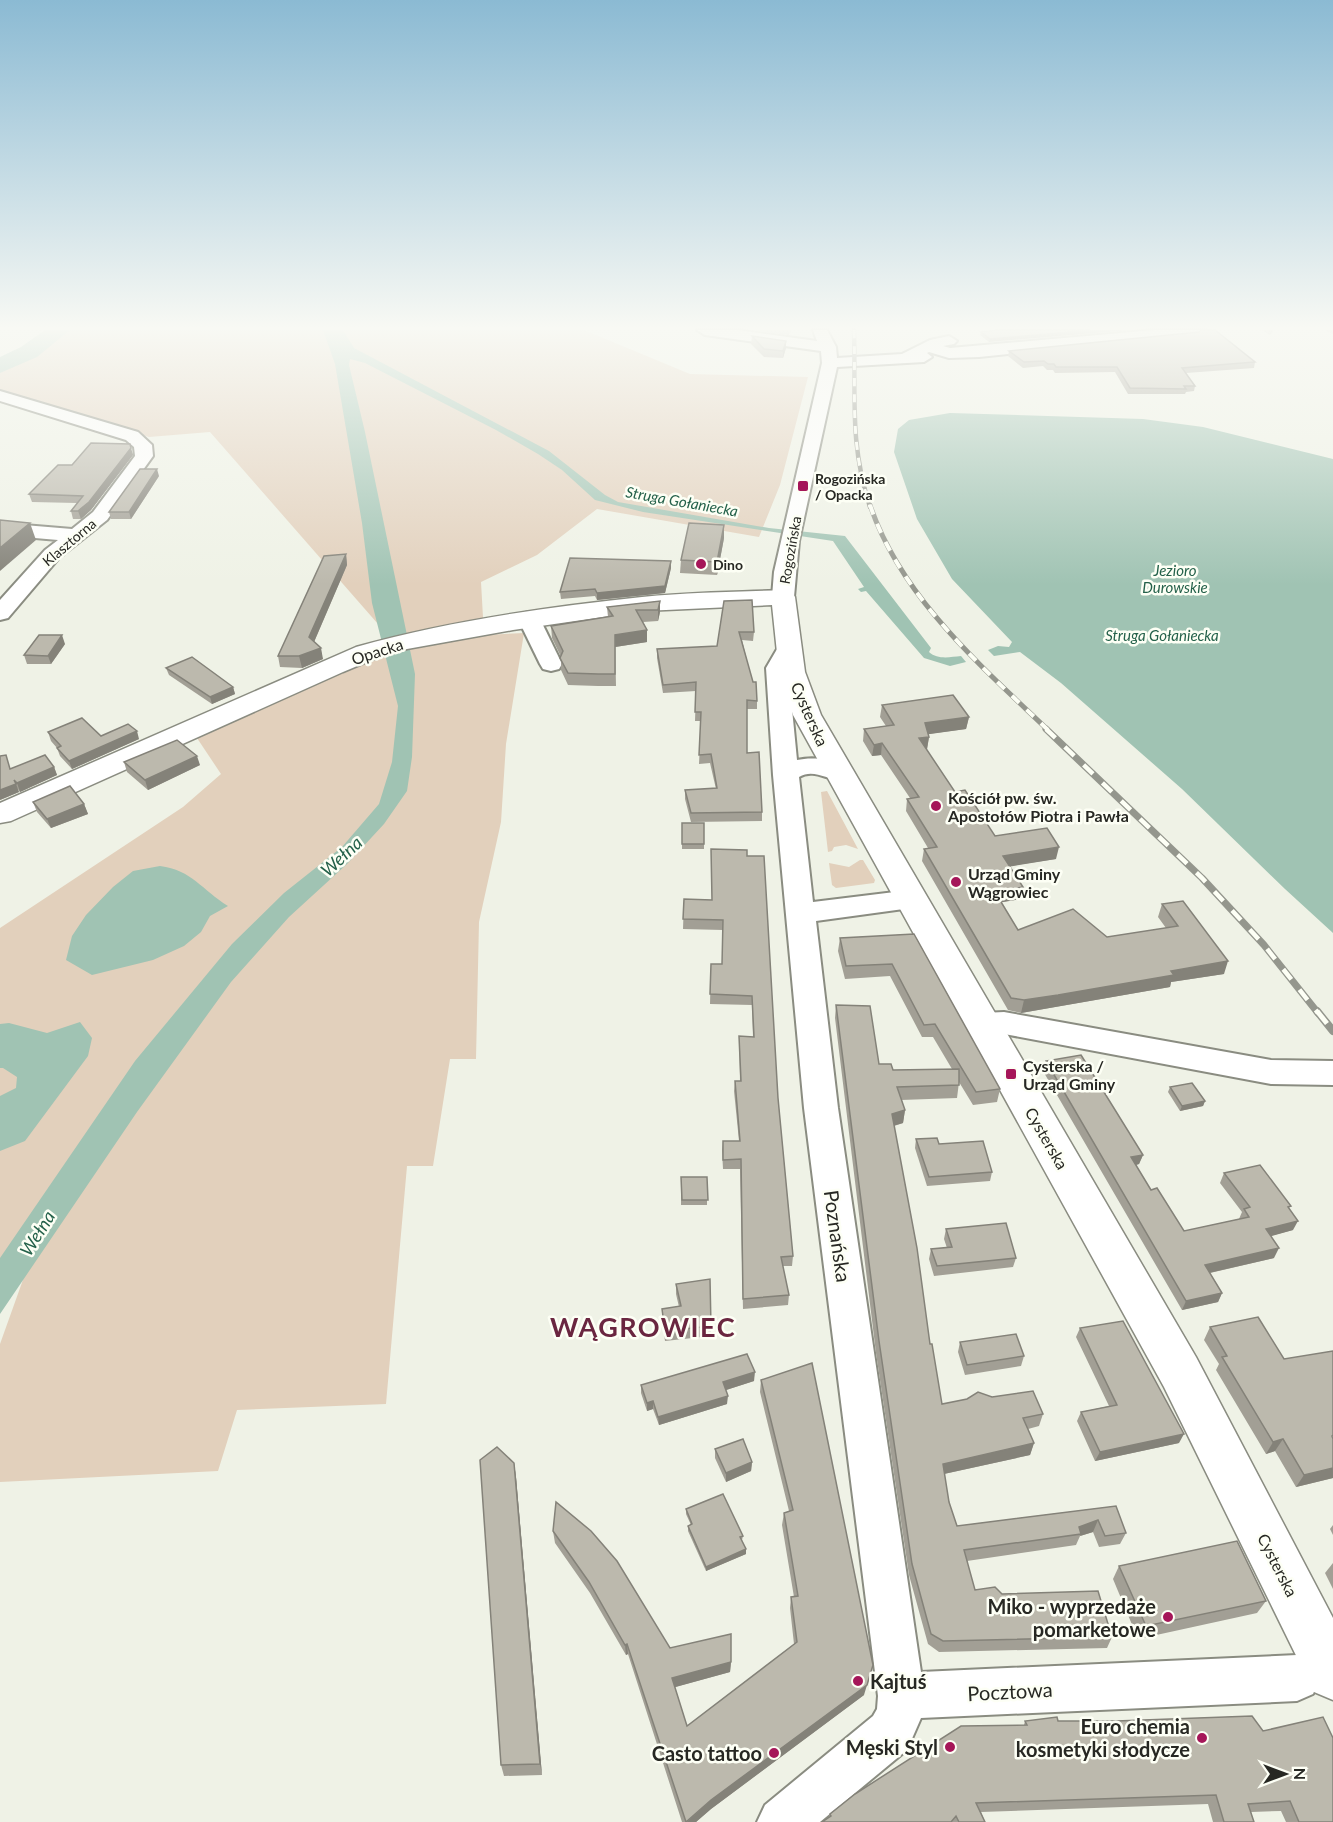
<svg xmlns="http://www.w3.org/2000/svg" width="1333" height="1822" font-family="Lato,sans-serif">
<rect width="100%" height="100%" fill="#eff2e6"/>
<!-- green -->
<g fill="#e2d0bc">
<polygon points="51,330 584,330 690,374 808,377 780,485 759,537 597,509 537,555 481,582 484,635 524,633 506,744 501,822 479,922 476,1059 450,1059 433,1166 407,1166 386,1404 237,1410 218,1471 0,1482 0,1344 44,1221 0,1287 0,928 183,807 221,774 191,729 399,648 210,432 149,437 0,392 0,360"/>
<polygon points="827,791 858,849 846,845 834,847 832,851 828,852 821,792"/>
<polygon points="860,860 863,860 875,880 874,883 836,888 832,885 829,863 849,867"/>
</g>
<!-- water -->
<g fill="#a0c3b3">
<path d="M 323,330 L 343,330 L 354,348 L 549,451 L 605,495 L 618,502 L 769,528 L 845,536 L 931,648 L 929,652 C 938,660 950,657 961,656 L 966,662 L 950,666 L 924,658 L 866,591 L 861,592 L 858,589 L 864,587 L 833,541 L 643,512 L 595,500 L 562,470 L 538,454 L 496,430 L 365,363 L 350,359 L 349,365 L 365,432 L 415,674 L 412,757 L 407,791 L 384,824 L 347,864 L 289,917 L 231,982 L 137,1112 L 0,1314 L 0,1258 L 135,1061 L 232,944 L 284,893 L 342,847 L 379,804 L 392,762 L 398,706 L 372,603 L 362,523 L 335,364 Z"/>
<polygon points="950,413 1143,419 1203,427 1333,459 1333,933 1285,889 1182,789 1061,683 1020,652 994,656 988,650 998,646 1009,647 1012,642 952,579 917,519 894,452 898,429 909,420"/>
<path d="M 160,866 C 192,870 202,890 228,906 L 210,916 L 201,932 L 184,946 L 153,960 L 92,975 L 66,960 L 72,936 L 86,915 L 113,887 L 133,871 Z"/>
<polygon points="80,1022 92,1038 88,1056 25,1141 0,1151 0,1096 16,1088 17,1077 3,1068 0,1068 0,1024 9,1023 47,1033"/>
</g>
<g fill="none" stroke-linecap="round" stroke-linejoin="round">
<!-- river -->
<polygon fill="#a0c3b3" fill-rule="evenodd" points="45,330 70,330 37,357 0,373 0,357 21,347"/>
<!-- minor casing -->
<g stroke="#8a8c81" stroke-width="4">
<g id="minor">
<polygon points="697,330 737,330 817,341 813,330 827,330 836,347 837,358 902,354 930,340 949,336 957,341 954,344 943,346 950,348 1154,330 1205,330 1197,335 979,357 949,358 929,352 927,353 932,357 924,362 837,367 799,541 794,597 791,602 783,603 775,602 772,597 774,572 822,363 821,351 705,335"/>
<polygon points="0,391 138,432 152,445 153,456 107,520 59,558 8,618 0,620 0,600 45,550 58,540 0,535 0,523 72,529 93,512 135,456 134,447 126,440 0,401"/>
<polygon points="529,612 537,614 540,619 562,664 559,669 551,671 543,669 540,664 518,619 521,614"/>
<path d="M 788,642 L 796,644 L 799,649 L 788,668 L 797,760 C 814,756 841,759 852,774 L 848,779 C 830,784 816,767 799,777 L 813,902 L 911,890 L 921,892 L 925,899 L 921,906 L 911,908 L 816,921 L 838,1108 L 921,1672 L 1297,1655 L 1313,1662 L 1320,1678 L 1313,1694 L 1297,1701 L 921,1718 L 907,1750 L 820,1822 L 757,1822 L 765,1805 L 873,1716 L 877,1709 L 878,1696 L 804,1108 L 773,775 L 766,668 L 780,644 Z"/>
<polygon points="1004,1012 1271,1060 1333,1061 1333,1085 1271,1084 1004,1034 983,1035 972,1032 967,1024 972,1016 983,1013"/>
</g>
</g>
<!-- major casing -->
<g stroke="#8a8c81" stroke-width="3">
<path id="major" d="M 783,590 L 792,592 L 795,597 L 805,672 L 821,715 L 1196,1357 L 1333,1618 L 1333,1700 L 1314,1692 L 1164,1387 L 793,715 L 779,672 L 772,605 L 644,611 L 513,630 L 407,649 L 374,659 L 343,672 L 11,821 L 0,823 L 0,803 L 356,647 C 449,621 546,607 642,597 C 689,592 736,592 783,590 Z"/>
</g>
<!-- minor -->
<use href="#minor" fill="#fff" fill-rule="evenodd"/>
<!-- major -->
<use href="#major" fill="#fff" fill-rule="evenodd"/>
<!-- rail-far3 casing -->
<g stroke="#94968d" stroke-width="4.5">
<path id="rail-far3" d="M 854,330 C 856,395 849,443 870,507"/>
</g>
<!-- rail-far2 casing -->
<g stroke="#94968d" stroke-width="5">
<path id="rail-far2" d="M 870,505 C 901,597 980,665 1048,730"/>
</g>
<!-- rail-far1 casing -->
<g stroke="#94968d" stroke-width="7">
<polyline id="rail-far1" points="1046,729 1202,878 1264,945 1318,1013"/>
</g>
<!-- rail casing -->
<g stroke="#94968d" stroke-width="8">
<polyline id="rail" points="1317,1011 1333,1031"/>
</g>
<!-- rail-far3 -->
<use href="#rail-far3" stroke="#fdfff5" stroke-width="3" stroke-dasharray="8" stroke-linecap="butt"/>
<!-- rail-far2 -->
<use href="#rail-far2" stroke="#fdfff5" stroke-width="4" stroke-dasharray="10" stroke-linecap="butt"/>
<!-- rail-far1 -->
<use href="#rail-far1" stroke="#fdfff5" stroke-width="4.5" stroke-dasharray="13" stroke-linecap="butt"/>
<!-- rail -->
<use href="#rail" stroke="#fdfff5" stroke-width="5" stroke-dasharray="16" stroke-linecap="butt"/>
</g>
<!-- wall -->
<g fill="#a29f95">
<polygon points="752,330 791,330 789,335"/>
<polygon points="997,330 989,342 980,335 981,332"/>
<polygon points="1262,330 1274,330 1270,335"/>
<polygon points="1325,330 1333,330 1333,334"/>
<polygon points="752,336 786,341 786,348 783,358 764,357 751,344"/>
<polygon points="1009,351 1255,362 1254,368 1186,373 1195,386 1194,391 1186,392 1185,394 1128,394 1115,372 1055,373 1053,370 1047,370 1043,366 1023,368 1008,356"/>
<polygon points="132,452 133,455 91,510 81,519 73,519 71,511 77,503 32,502 29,494 72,465"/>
<polygon points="159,476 131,519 111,519 109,512"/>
<polygon points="724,538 717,575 680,573 681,560"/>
<polygon points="346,554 347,565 314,642 323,659 302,668 280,667 278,656"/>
<polygon points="671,561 671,568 665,593 597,600 595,596 561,599 560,592"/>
<polygon points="660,601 660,612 658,621 643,622 647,630 647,642 615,647 616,686 598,686 568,685 561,670 561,657 552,638 551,626 608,617 607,607"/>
<polygon points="724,601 754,632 753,641 742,640 757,701 757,709 747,709 747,753 762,812 762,821 691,822 685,799 685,790 716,789 710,763 699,764 701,721 695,721 696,691 663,693 657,658 657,649 717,646"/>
<polygon points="65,644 51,664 27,664 24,655"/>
<polygon points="166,668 233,687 235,694 212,704 169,675"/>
<polygon points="882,705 969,717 966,729 928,734 929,737 927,749 926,749 955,792 995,836 1056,859 1010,866 1021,899 1001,902 1018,930 1107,937 1166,928 1158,917 1162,904 1224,974 1171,982 1170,987 1055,1007 1021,1013 1008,1010 922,861 924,849 928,848 906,811 907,799 910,798 881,755 872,756 863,741 864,729 886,726 880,717"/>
<polygon points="48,732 101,736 139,739 72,769 60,756 57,748 51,741"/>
<polygon points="124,762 200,765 148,790 127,772"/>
<polygon points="54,767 57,775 20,792 17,788 19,792 0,800 11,768"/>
<polygon points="33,802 84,804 88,814 51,828 37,812"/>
<rect x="682" y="823" width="22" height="26"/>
<polygon points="711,849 747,856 778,1098 793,1256 792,1266 783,1266 789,1295 788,1305 743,1309 740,1169 723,1169 722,1150 723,1141 739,1141 734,1091 735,1081 740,1081 739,1036 753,1037 752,1005 710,1004 711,964 722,964 723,930 683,929 684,899 712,900"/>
<polygon points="914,934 1000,1089 997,1102 973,1105 959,1082 957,1098 901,1100 905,1110 903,1123 894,1126 930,1344 942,1404 1043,1414 1039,1426 1028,1429 1034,1443 1030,1455 944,1474 949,1502 957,1526 1116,1506 1126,1533 1120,1544 1099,1547 1093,1532 1080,1536 1076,1545 967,1561 975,1590 1002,1594 1112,1637 1107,1648 939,1652 928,1644 909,1575 876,1353 835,1018 836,1005 879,1064 893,1070 952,1069 933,1037 922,1037 890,976 845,979 838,951 840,938"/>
<polygon points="1046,1061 1143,1155 1139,1164 1136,1165 1151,1190 1184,1231 1239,1219 1242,1212 1220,1183 1224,1173 1290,1209 1293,1230 1270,1236 1274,1258 1210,1273 1222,1293 1218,1302 1182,1310 1043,1071"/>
<polygon points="1170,1087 1205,1101 1203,1106 1180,1111 1168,1092"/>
<polygon points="916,1139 939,1144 992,1172 990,1181 927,1186 915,1148"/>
<rect x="681" y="1177" width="26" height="28"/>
<polygon points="946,1229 1016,1258 1013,1267 934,1276 929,1259 931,1249 947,1248 944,1239"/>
<polygon points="676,1284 711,1326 711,1336 665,1341 662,1319 662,1309 679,1307 676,1294"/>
<polygon points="1210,1327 1333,1478 1296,1487 1275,1451 1266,1454 1216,1370 1219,1364 1204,1340"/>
<polygon points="1080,1328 1179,1443 1095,1461 1077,1421 1081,1412 1109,1406 1076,1337"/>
<polygon points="960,1342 1024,1356 1021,1366 965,1375 958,1352"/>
<polygon points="761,1380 864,1695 711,1809 696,1822 682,1822 628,1654 626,1655 590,1593 555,1543 553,1531 670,1648 731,1662 730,1672 675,1687 687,1726 794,1644 790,1608 791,1597 794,1597 782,1525 784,1513 789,1511 760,1392"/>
<polygon points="754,1381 726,1390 727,1404 659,1425 653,1409 647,1411 641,1393 641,1385"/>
<polygon points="715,1449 752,1462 751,1471 726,1482 715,1458"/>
<polygon points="514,1463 516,1477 542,1775 504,1776 501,1765"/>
<polygon points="686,1509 743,1536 742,1540 746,1549 746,1554 706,1571 688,1531 688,1526 691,1525 686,1514"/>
<polygon points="1333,1525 1333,1535 1330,1529"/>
<polygon points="1333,1563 1333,1589 1325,1573"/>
<polygon points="1119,1566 1266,1601 1257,1613 1138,1639 1113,1579"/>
<polygon points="1252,1716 1333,1822 1286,1822 1281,1811 1251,1812 1254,1822 1213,1822 1208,1804 981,1812 985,1822 822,1822 829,1817 830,1814 1024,1725 1025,1721 1116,1721"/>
</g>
<!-- shaded-wall -->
<g fill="#848279">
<polygon points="1090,330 1131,330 989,342 990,339"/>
<polygon points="786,341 786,348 783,358 783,351"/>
<polygon points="130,444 133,455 91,510 81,519 78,511"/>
<polygon points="157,469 159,476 131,519 129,512"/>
<polygon points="30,523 36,540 0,571 0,548"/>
<polygon points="724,525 724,538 717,575 717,562"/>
<polygon points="346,554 347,565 311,649 309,637"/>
<polygon points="671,561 671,568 665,593 597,600 597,593"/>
<polygon points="660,601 660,612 658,621 658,610"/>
<polygon points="647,630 647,642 615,647 616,686 615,635"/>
<polygon points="62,635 65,644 51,664 48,656"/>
<polygon points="321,648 323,659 302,668 299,656"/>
<polygon points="233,687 235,694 212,704 210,697"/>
<polygon points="969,717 966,729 923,735 925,723"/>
<polygon points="137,731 139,739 72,769 69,761"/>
<polygon points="929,737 927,749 917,750 919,738"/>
<polygon points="882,743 881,755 872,756 874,745"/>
<polygon points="197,756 200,765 148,790 145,780"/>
<polygon points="54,767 57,775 20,792 17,783"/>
<polygon points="16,784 19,792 0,800 0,790"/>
<polygon points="84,804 88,814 51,828 47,819"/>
<polygon points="1059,847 1056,859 1001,868 1003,856"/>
<polygon points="1023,887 1021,899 992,904 995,892"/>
<polygon points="1228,961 1224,974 1171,982 1170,987 1021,1013 1024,1000 1171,971"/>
<polygon points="1205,1101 1203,1106 1180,1111 1182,1106"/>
<polygon points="905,1110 903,1123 889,1127 892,1114"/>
<polygon points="1143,1155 1139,1164 1128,1167 1131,1157"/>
<polygon points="1298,1221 1293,1230 1261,1239 1266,1229"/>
<polygon points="1279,1248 1274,1258 1200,1275 1205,1265"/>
<polygon points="1222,1293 1218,1302 1182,1310 1186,1301"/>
<polygon points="755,1372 754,1381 723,1391 723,1382"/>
<polygon points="728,1396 727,1404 659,1425 658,1417"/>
<polygon points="653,1401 653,1409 647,1411 647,1403"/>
<polygon points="1184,1434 1179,1443 1095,1461 1100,1452"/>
<polygon points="1283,1439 1275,1451 1266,1454 1273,1442"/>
<polygon points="1034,1443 1030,1455 939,1475 943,1464"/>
<polygon points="752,1462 751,1471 726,1482 726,1473"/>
<polygon points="514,1463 516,1477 542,1775 540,1764"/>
<polygon points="1333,1468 1333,1478 1296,1487 1304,1475"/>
<polygon points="1098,1520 1093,1532 1080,1536 1081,1534 1079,1527"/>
<polygon points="746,1549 746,1554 706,1571 706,1567"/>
<polygon points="627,1644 628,1654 626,1655 625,1645"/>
<polygon points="731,1662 730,1672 672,1688 672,1678"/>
<polygon points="873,1665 864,1695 711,1809 696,1822 687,1822 711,1800"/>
</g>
<!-- building -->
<g fill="#bcb9ad" stroke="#848279" stroke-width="1.5">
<polygon points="997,330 1090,330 990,339 981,332"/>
<polygon points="1201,330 1215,330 1255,362 1182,368 1195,386 1184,386 1186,389 1130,388 1117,367 1056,367 1054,364 1048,364 1044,361 1024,362 1009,351 1199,332"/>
<polygon points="752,336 786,341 783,351 764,349"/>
<polygon points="91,443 130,444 131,448 89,502 78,511 71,511 83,496 29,494 58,465 72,465"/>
<polygon points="140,469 157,469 129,512 109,512"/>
<polygon points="0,520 30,523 0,548"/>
<polygon points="689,523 724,525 717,562 681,560"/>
<polygon points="346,554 309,637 321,648 299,656 278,656 324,556"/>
<polygon points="570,558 671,561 665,586 597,593 595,589 560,592"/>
<polygon points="752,600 754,632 739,632 753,682 756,682 757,701 747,700 747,753 759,752 762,812 691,813 685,790 717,788 711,754 699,755 701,712 695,712 696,682 663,685 657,649 717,646 724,601"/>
<polygon points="660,601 658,610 636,610 647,630 615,635 615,674 598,674 568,673 560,658 563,651 551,626 613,616 607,607"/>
<polygon points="39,635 62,635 48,656 24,655"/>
<polygon points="192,657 233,687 210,697 166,668"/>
<polygon points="953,695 969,717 925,723 929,737 919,738 955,792 965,790 995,836 1047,828 1059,847 1003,856 1023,887 995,892 1018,930 1073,909 1107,937 1178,926 1162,904 1183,901 1228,961 1171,971 1174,975 1058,995 1024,1000 1011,998 924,849 937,847 907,799 919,797 882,743 874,745 864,729 894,725 882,705"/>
<polygon points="82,718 101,736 128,724 137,731 69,761 57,748 61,746 48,732"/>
<polygon points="177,740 197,756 145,780 124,762"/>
<polygon points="6,755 10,769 45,755 54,767 17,783 14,780 16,784 0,790 0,756"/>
<polygon points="70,786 84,804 47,819 33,802"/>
<rect x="682" y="823" width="22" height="21"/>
<polygon points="711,849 747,850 747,856 764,856 778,1098 793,1256 781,1257 789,1295 743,1299 741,1159 723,1160 723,1141 740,1141 735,1081 741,1081 739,1036 754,1037 752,996 710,994 711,964 722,964 723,920 683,919 684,899 712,900"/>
<polygon points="914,934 1000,1089 976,1092 935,1024 924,1025 892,964 846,966 840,938"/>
<polygon points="836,1005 870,1006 879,1064 891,1064 893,1070 959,1069 959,1085 897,1087 905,1110 892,1114 917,1248 930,1344 932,1344 942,1404 967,1399 978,1392 992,1397 1033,1391 1043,1414 1023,1418 1034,1443 943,1464 949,1502 957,1526 1116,1506 1126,1533 1105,1536 1098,1520 1079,1527 1081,1534 964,1550 975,1590 995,1587 1002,1594 1098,1591 1112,1637 943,1641 931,1634 912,1564 879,1341"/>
<polygon points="1081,1055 1143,1155 1131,1157 1151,1190 1157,1188 1184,1231 1249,1217 1244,1209 1250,1207 1224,1173 1260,1165 1291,1206 1288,1207 1298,1221 1266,1229 1279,1248 1205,1265 1222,1293 1186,1301 1046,1061"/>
<polygon points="1192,1083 1205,1101 1182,1106 1170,1087"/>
<polygon points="937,1138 939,1144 983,1141 992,1172 929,1177 916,1139"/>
<polygon points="681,1177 707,1177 708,1200 682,1200"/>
<polygon points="1006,1223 1016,1258 937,1266 931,1249 952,1247 946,1229"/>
<polygon points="710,1279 711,1326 665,1331 662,1309 681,1306 676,1284"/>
<polygon points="1258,1317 1284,1359 1333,1351 1333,1435 1332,1436 1333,1439 1333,1468 1304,1475 1283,1439 1273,1442 1222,1357 1227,1356 1210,1327"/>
<polygon points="1123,1321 1184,1434 1100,1452 1081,1412 1117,1405 1080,1328"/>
<polygon points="1016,1334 1024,1356 967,1365 960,1342"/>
<polygon points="747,1354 755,1372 723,1382 728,1396 658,1417 653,1401 647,1403 641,1385"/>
<polygon points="812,1363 873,1665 867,1685 711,1800 686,1822 627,1644 625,1645 589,1582 553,1531 556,1502 591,1531 617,1561 670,1648 731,1634 731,1662 672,1678 687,1726 797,1642 791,1597 798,1596 784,1513 793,1510 761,1380"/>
<polygon points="743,1439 752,1462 726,1473 715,1449"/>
<polygon points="497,1447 514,1463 540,1764 501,1765 480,1460"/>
<polygon points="723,1494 743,1536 740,1537 746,1549 706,1567 688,1526 692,1524 686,1509"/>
<polygon points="1237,1541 1266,1601 1146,1626 1119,1566"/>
<polygon points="1252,1716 1263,1731 1323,1717 1333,1738 1333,1822 1299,1822 1290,1801 1248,1804 1254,1822 1224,1822 1216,1795 976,1803 985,1822 959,1822 956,1816 951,1822 822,1822 831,1816 830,1814 855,1794 961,1726 1027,1725 1025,1721 1057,1717 1058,1721 1116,1721"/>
</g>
<!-- sky -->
<linearGradient id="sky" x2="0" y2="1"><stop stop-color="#8bbad3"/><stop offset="0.56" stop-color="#f8f9f4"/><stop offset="1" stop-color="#f8f9f4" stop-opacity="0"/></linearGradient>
<rect width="1333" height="585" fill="url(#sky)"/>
<!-- markers -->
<g fill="#a51659" stroke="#fdfff5" stroke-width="2">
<rect x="797" y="480" width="12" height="12" rx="3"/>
<circle cx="701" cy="564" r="6"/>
<circle cx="936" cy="806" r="6"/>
<circle cx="956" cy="882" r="6"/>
<rect x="1005" y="1068" width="12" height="12" rx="3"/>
<circle cx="1168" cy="1617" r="6"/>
<circle cx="858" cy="1681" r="6"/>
<circle cx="1202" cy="1738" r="6"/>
<circle cx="950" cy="1747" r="6"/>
<circle cx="774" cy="1753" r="6"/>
</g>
<g text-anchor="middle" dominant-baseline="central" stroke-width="5" stroke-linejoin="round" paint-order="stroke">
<!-- far-poi labels -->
<g font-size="14" font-weight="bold" fill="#272823" stroke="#fdfff5" text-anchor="start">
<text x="815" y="478">Rogozińska<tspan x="815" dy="16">/ Opacka</tspan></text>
<text x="713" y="564">Dino</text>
</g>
<!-- far-street labels -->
<g font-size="14" fill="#272823" stroke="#fdfff5">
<text transform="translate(69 542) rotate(-40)">Klasztorna</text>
<text transform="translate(790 550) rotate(-80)">Rogozińska</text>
</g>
<!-- far-water labels -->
<g font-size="15" font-style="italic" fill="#24614a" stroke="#fdfff5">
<text transform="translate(682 501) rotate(10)">Struga Gołaniecka</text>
<text x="1175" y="570">Jezioro<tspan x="1175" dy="17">Durowskie</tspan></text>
<text x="1162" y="635">Struga Gołaniecka</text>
</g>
<!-- street labels -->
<g font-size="16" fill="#272823" stroke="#fdfff5">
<text transform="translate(377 651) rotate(-18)">Opacka</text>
<text transform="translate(810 714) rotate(66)">Cysterska</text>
<text transform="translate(1047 1138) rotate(60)">Cysterska</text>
<text transform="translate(1278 1565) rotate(63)">Cysterska</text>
</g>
<!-- poi labels -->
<g font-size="16" font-weight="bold" fill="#272823" stroke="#fdfff5" text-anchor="start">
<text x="948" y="797">Kościół pw. św.<tspan x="948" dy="18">Apostołów Piotra i Pawła</tspan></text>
<text x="968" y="873">Urząd Gminy<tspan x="968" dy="18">Wągrowiec</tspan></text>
<text x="1023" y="1065">Cysterska /<tspan x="1023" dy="18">Urząd Gminy</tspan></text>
</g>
<!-- water labels -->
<g font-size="18" font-style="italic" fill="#24614a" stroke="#fdfff5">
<text transform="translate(341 856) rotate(-43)">Wełna</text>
<text transform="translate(37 1233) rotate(-58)">Wełna</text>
</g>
<!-- near-street labels -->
<g font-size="20" fill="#272823" stroke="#fdfff5">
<text transform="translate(838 1236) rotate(82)">Poznańska</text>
<text transform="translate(1010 1691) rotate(-3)">Pocztowa</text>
</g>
<!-- near-poi labels -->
<g font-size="20" font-weight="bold" fill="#272823" stroke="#fdfff5" text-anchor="end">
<text x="1156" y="1606">Miko - wyprzedaże<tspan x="1156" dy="23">pomarketowe</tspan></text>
<text x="870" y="1681" text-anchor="start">Kajtuś</text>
<text x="1190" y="1726">Euro chemia<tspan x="1190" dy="23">kosmetyki słodycze</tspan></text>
<text x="938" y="1747">Męski Styl</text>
<text x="762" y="1753">Casto tattoo</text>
</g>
<!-- near-district labels -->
<g font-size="27" font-weight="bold" letter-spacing="1.5" fill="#6a2640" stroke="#fdfff5">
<text x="643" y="1326">WĄGROWIEC</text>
</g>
</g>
<!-- north arrow -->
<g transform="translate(1285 1774) rotate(90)" stroke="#fdfff5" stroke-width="4.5" paint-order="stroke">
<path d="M0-4.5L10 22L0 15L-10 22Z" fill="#272823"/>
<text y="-9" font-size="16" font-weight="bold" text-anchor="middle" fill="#272823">N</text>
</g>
</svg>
